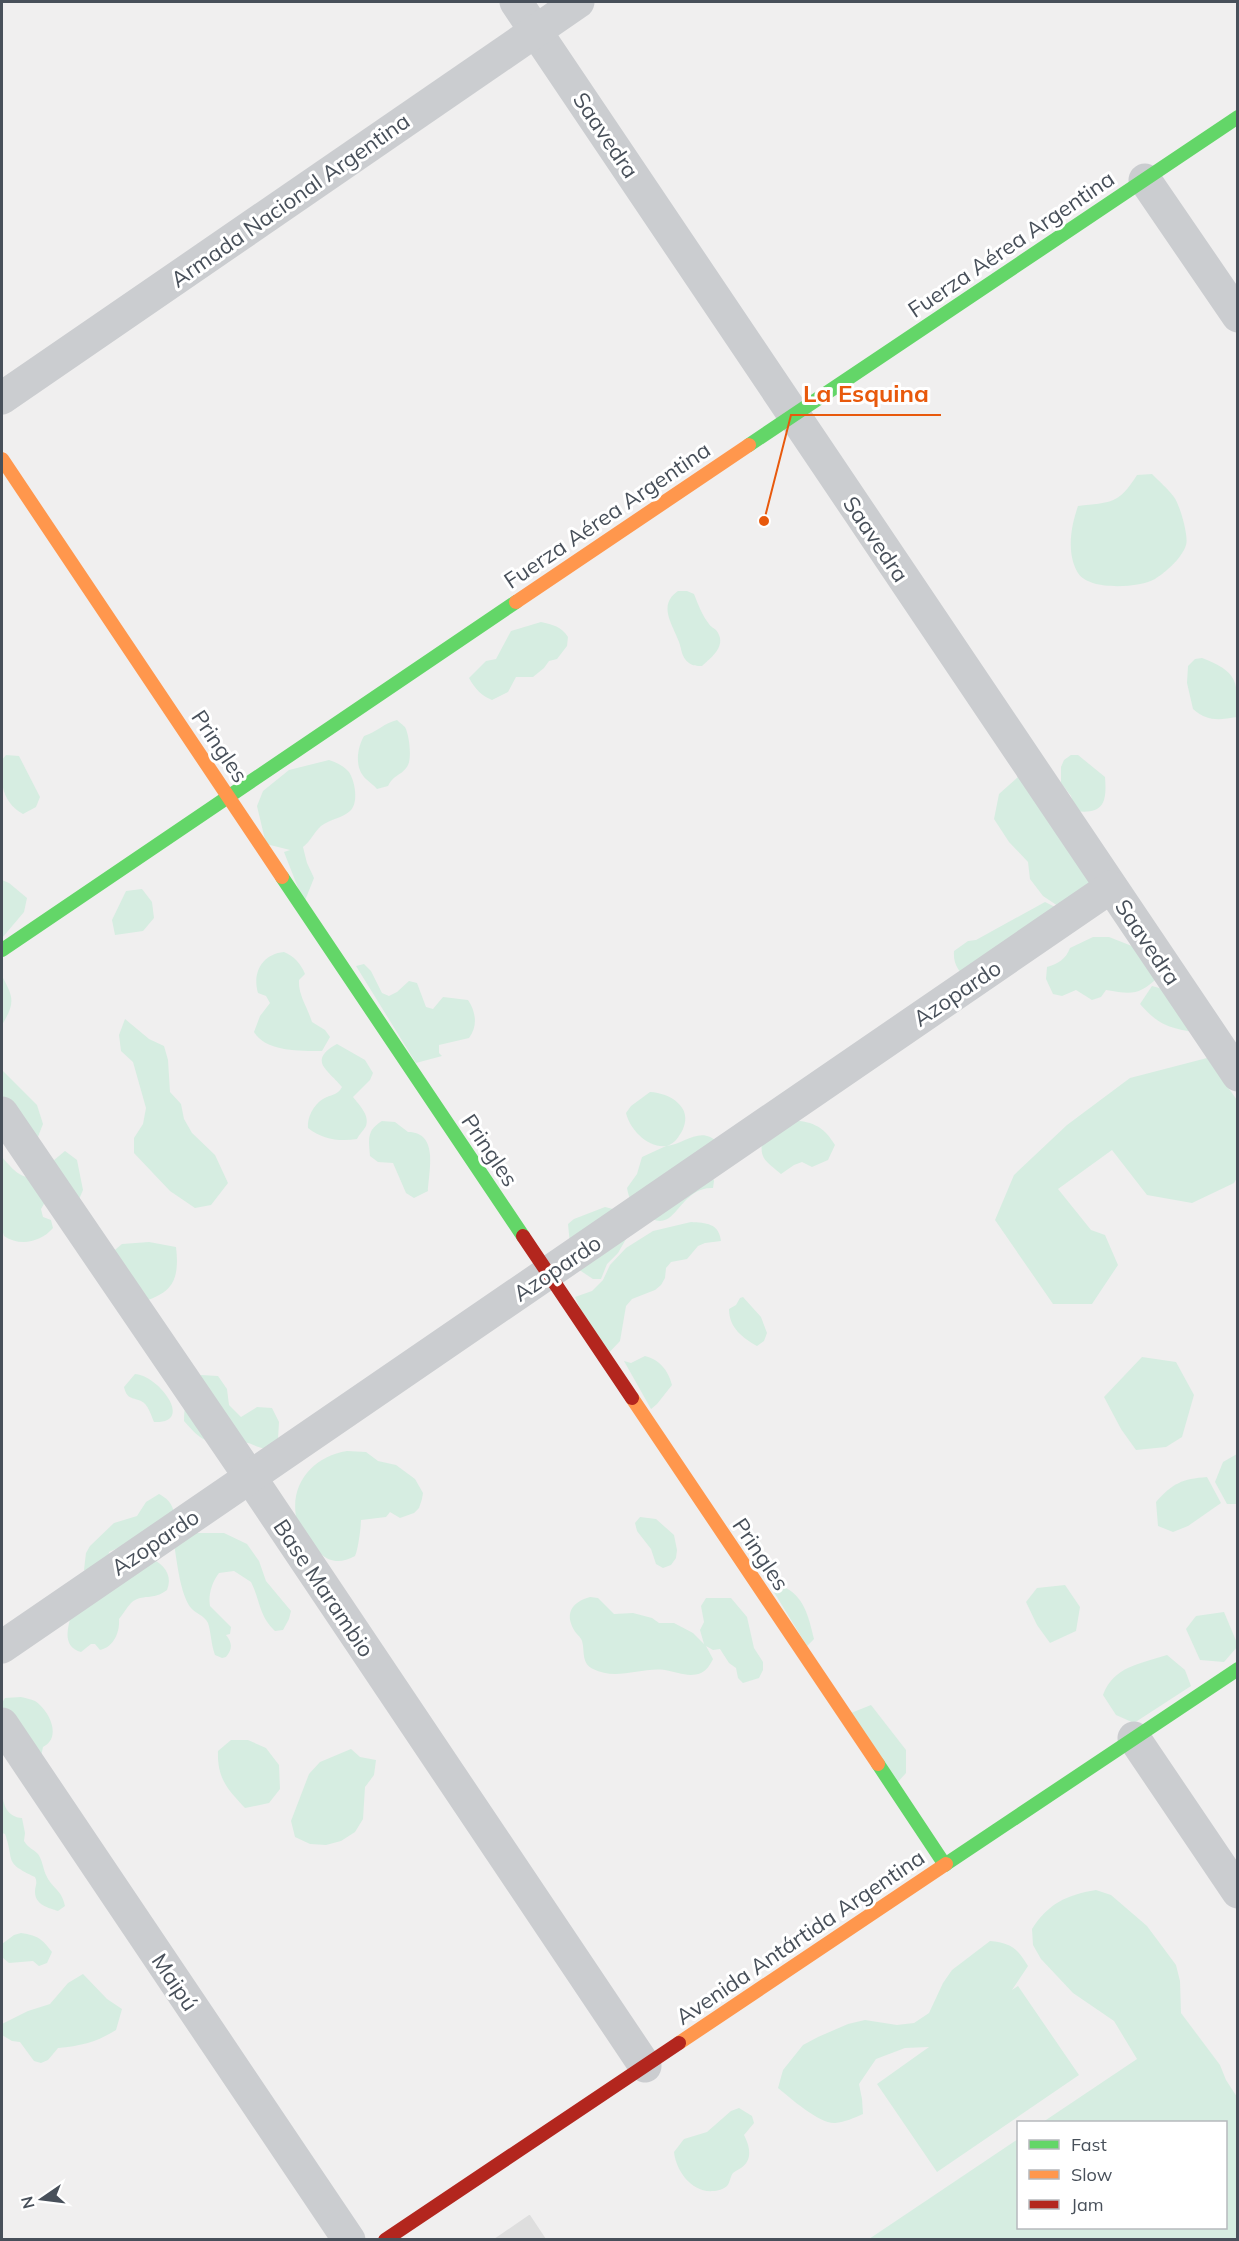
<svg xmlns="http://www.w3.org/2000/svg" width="1239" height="2241" font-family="Mulish,sans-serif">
<rect width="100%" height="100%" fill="#f0efef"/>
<!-- education -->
<polygon fill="#dedede" points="530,2215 546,2239 494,2239 529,2215"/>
<!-- green -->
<g fill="#d6ede1">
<path d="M 1152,474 C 1159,481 1168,489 1174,497 C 1180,505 1189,537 1186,545 C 1182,558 1166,572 1155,579 C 1139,588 1089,591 1078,573 C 1066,553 1071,526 1078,506 C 1111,502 1118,505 1137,475 Z"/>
<path d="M 678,591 L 687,591 L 694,594 C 698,604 702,615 709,624 C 711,627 714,628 716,630 C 728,645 712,657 702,666 C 697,666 693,666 689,663 C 681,657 682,650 679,642 C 673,625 657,605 678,591 Z"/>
<path d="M 541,622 C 553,625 561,626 568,637 L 567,646 L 557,659 L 549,661 L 544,668 L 533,677 L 516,677 L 508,692 L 492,700 C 482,696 475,689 469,678 L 486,661 L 496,659 L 511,631 Z"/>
<path d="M 1202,658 C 1238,672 1238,681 1237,717 C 1219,720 1208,722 1193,709 L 1187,683 L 1188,666 L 1195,659 Z"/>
<path d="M 397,720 C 398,721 404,726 405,727 C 409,734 412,757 408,765 C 403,775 394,774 388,786 L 377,789 C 374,785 369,782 366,779 C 354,768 357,748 364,736 C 377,732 384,723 397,720 Z"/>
<path d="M 6,755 L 19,756 L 40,797 L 36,807 L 23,814 C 1,801 1,783 2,760 Z"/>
<path d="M 1071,755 L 1078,755 L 1105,777 C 1107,802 1104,815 1075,811 L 1071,796 L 1061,783 L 1061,767 L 1064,760 Z"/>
<path d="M 329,760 C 336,762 344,766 349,772 C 355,781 359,803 350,811 C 343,818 330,819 321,826 C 314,832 311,841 303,847 L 307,863 L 314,878 L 304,903 L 284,852 L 290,850 L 266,844 L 257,806 L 263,791 L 289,770 Z"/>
<polygon points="1018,777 1096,884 1061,908 1043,896 1030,879 1028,862 1009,842 994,819 999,794"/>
<polygon points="2,880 9,883 27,898 24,912 2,938"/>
<polygon points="142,889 152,902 154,918 143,931 115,935 112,920 126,891"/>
<path d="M 1045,902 L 1063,911 L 968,981 C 959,971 953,965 954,951 L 968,941 L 976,940 Z"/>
<path d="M 1093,937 L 1109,937 L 1137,948 L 1158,977 C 1139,996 1131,994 1106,990 L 1101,997 L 1092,1000 L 1076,990 L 1062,996 L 1053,994 L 1046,979 L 1047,967 C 1058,964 1066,959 1070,948 Z"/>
<path d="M 284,952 C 294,956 301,964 305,974 L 299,980 C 298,995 307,1006 312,1022 L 325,1030 L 330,1037 L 322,1051 C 301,1051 266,1052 254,1032 L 260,1016 L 270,1003 L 266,996 L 258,993 C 252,973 262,954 284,952 Z"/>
<path d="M 364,964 L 371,971 L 382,993 L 389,996 L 397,992 L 409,981 L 417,983 L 426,1007 L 433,1009 L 443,997 L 468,1000 C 476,1012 478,1026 469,1038 L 439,1045 L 439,1053 L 442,1056 L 416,1063 L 356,966 Z"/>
<path d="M 2,976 C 14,998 15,1003 2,1025 Z"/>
<path d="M 1152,986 L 1199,999 L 1192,1032 C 1166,1027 1158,1024 1140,1004 Z"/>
<polygon points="125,1019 149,1039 164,1046 168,1060 170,1092 181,1104 184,1119 192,1133 215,1155 228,1183 211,1205 195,1208 170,1191 134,1153 134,1138 143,1124 146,1108 133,1062 121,1051 119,1035"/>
<path d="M 337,1044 L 365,1060 L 373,1073 L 370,1080 L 353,1097 C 359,1105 370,1115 366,1126 C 364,1130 359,1134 357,1139 C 339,1142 322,1139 308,1128 C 307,1118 313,1105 323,1099 C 331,1094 337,1096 342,1087 C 330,1071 306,1061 337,1044 Z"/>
<polygon points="1207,1058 1237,1100 1238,1176 1234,1183 1192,1203 1147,1195 1112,1150 1058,1189 1091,1230 1105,1235 1118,1265 1092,1304 1053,1304 995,1220 1014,1175 1067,1125 1130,1078"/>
<polygon points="2,1070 37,1105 43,1124 32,1152 2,1134"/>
<path d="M 650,1092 C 670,1093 693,1107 683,1129 C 679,1137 675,1143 667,1146 C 685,1144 701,1125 718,1143 L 711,1173 L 714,1181 L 713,1188 C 675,1187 677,1242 642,1212 C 633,1205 629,1200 627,1188 L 637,1174 L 642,1157 L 666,1146 C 648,1148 630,1130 626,1113 L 631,1106 Z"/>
<path d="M 788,1120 C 811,1121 823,1125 835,1145 L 828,1160 L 812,1167 L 802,1162 L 794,1165 L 781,1174 C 763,1159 758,1158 764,1133 Z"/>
<path d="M 382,1121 L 395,1122 L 408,1132 C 439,1132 429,1171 428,1191 L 414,1198 L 406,1193 L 393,1163 L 378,1162 L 370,1156 C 369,1139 366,1131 382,1121 Z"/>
<polygon points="65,1151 77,1160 83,1190 77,1204 53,1161"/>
<path d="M 2,1157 C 15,1172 18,1176 38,1180 L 45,1202 L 41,1209 L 43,1217 L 51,1220 L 53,1228 C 41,1242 20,1247 4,1236 L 2,1229 Z"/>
<polygon points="605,1207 621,1211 630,1232 618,1253 607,1264 601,1279 593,1279 572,1265 568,1224 574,1219"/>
<path d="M 691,1222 C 706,1223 719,1223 721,1241 L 705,1243 L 698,1246 L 687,1259 L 671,1262 L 666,1268 L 665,1278 L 661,1285 L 655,1290 L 632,1299 L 626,1306 L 620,1341 L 603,1359 L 575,1297 L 592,1291 L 603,1280 L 610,1265 L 626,1248 L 653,1231 Z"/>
<path d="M 149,1242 L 176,1247 C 181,1289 166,1295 130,1306 L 109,1255 L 122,1244 Z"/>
<path d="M 743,1297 L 761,1317 L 767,1333 L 764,1341 L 757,1346 C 743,1338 729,1328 729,1309 L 736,1305 L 740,1298 Z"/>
<path d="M 645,1356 C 660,1360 668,1370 672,1385 L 657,1404 L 651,1409 L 624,1361 L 631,1363 Z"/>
<polygon points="1142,1357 1176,1362 1194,1395 1182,1437 1166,1447 1136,1450 1121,1429 1104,1397"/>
<path d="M 135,1374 C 158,1375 196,1424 154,1422 C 151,1415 148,1404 141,1401 C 131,1397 127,1399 124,1387 Z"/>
<path d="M 201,1375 L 218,1376 L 227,1389 L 229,1405 L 241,1417 L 257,1407 L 272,1408 L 279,1422 L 278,1439 L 267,1449 C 258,1448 251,1443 244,1442 C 211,1436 211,1453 184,1421 C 184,1401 189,1390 201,1375 Z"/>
<path d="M 347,1451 L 366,1452 L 378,1461 L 396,1465 L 415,1479 L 423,1493 L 422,1499 L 419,1508 L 414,1513 L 400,1518 L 390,1512 L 386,1517 L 361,1520 C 361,1527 358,1551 355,1556 C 332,1569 319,1555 307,1537 C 304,1532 299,1526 297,1521 C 288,1485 313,1456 347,1451 Z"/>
<polygon points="1237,1454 1237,1504 1227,1504 1215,1482 1223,1462"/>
<path d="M 1207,1477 L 1221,1503 L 1188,1526 L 1173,1532 L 1158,1526 L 1156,1502 C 1173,1483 1182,1479 1207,1477 Z"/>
<path d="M 159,1494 C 172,1501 174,1508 175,1522 L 109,1552 L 108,1559 L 91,1574 L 84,1570 L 86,1553 L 90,1546 L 114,1523 L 137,1516 L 146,1502 Z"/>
<polygon points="640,1517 656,1519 674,1535 677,1550 676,1558 671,1565 663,1568 656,1564 651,1549 637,1531 635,1523"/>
<path d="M 195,1533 L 224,1533 L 247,1544 L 259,1561 L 266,1581 L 291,1611 L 289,1619 L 283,1630 L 275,1631 C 258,1614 261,1602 251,1582 L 234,1571 L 219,1573 C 212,1582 208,1595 210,1606 L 231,1627 L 230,1634 L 226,1635 C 232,1642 233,1649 226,1657 L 222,1658 L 215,1655 C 211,1644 211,1632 208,1623 C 204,1615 196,1614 191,1608 C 180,1594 177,1561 174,1544 Z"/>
<path d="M 156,1561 C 167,1568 172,1578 167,1590 C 153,1601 142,1593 131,1603 C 127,1607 123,1614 119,1619 C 120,1632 114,1647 100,1650 L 95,1644 L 91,1644 L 81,1652 C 63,1647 67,1630 71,1616 L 152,1562 Z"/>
<polygon points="1065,1585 1080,1607 1076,1631 1050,1643 1037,1625 1026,1602 1037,1588"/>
<path d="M 786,1588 C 805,1598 809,1619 814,1639 L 807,1646 L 772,1589 Z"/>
<path d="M 590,1597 L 598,1598 L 614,1614 L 633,1613 L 652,1618 L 659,1623 L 674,1623 L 693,1633 L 704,1644 L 700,1630 L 704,1622 L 701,1606 L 706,1598 L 731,1598 L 747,1617 L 754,1648 L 763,1662 L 763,1670 L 759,1678 L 743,1683 L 738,1678 L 736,1668 L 729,1663 L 720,1649 L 713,1650 L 706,1646 L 713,1659 C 710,1665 707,1670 701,1673 C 688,1678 678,1672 665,1670 C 641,1667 616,1681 593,1669 C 581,1663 585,1651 582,1641 C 581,1637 576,1634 574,1630 C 564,1612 573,1602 590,1597 Z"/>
<polygon points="1224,1612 1237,1643 1237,1647 1224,1662 1200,1660 1186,1629 1196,1616"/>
<path d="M 1167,1655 L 1185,1670 L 1191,1686 L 1134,1723 L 1116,1715 L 1103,1695 C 1114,1666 1140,1664 1167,1655 Z"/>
<path d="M 21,1697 C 25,1698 31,1699 35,1701 C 50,1711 62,1738 43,1747 L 38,1770 L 2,1732 L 2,1703 L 5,1698 Z"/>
<polygon points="871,1705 906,1750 906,1773 895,1785 851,1713"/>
<path d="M 231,1740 L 248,1740 L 266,1748 L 279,1765 L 280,1789 L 269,1803 L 245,1808 C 227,1789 217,1778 218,1751 Z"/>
<polygon points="351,1749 360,1757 376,1760 374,1775 365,1787 363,1819 355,1832 341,1841 326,1845 310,1844 295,1837 291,1821 309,1774 320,1762"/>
<path d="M 2,1791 C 3,1805 7,1817 22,1818 L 25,1833 L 24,1841 C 28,1848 33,1849 38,1854 C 43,1861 43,1870 47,1877 C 53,1889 62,1890 65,1906 L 58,1911 C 49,1908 35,1905 35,1892 C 35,1885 38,1884 35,1877 C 3,1862 15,1862 5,1834 L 2,1833 Z"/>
<path d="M 1096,1890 L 1111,1895 L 1147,1926 L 1176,1965 L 1180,1981 L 1181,2013 L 1220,2065 L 1226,2080 L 1237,2097 L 1237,2239 L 869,2239 L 1018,2139 L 1018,2228 L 1226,2228 L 1226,2122 L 1043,2122 L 1137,2059 L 1114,2021 L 1073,1993 L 1041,1959 L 1033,1945 L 1032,1929 C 1048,1904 1066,1895 1096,1890 Z"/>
<path d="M 21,1933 C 39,1936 41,1938 52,1952 L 47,1963 L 39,1966 L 33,1961 L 9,1963 L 2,1957 L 2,1944 L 14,1935 Z"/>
<path d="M 990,1941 C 1011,1943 1017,1948 1028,1966 L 1012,1990 L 1018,1986 L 1079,2075 L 937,2172 L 877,2084 L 929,2047 L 905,2048 L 876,2059 L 859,2084 L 862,2099 L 863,2114 C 854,2118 845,2122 835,2123 C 820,2124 790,2098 778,2088 L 783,2070 L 803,2045 L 818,2037 L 848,2024 L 865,2020 L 897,2025 L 914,2023 L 929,2013 L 943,1983 L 952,1970 Z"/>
<path d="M 83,1974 L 107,1999 L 122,2009 L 116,2030 C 97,2042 81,2046 58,2048 L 48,2060 L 41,2063 L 34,2061 L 20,2042 L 12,2041 L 2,2035 L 2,2024 L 28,2011 L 50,2004 L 68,1983 Z"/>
<path d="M 739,2108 L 752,2116 L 754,2123 L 744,2135 C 750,2147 753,2160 741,2168 C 738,2170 735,2171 733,2173 C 730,2177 730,2183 727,2186 C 724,2189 717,2191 713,2191 C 692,2193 676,2171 674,2152 L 684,2139 L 707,2132 L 731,2111 Z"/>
</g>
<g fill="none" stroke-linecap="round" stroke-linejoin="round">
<!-- street -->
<g stroke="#cbcdd0" stroke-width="33">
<polyline points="516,2 1238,1075"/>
<polyline points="1145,180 1238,316"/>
<polyline points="2,398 578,2"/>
<polyline points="2,1113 250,1477 645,2066"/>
<polyline points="2,1647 1111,887"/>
<polyline points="2,1724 349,2240"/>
<polyline points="1134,1738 1238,1892"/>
</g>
<!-- fast -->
<g stroke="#63d668" stroke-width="14">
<polyline points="749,445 1238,117"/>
<polyline points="282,877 523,1236"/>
<polyline points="2,950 516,602"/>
<polyline points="878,1764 945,1865"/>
<polyline points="946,1864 1238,1669"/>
</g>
<!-- slow -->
<g stroke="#ff974d" stroke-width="14">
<polyline points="2,459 282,877"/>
<polyline points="516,602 749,445"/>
<polyline points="632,1398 878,1764"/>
<polyline points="679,2043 946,1864"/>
</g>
<!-- jam -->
<g stroke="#b3261e" stroke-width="14">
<polyline points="523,1236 632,1398"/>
<polyline points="385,2240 679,2043"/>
</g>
</g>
<g text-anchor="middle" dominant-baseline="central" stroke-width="6" stroke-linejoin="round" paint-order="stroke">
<!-- street labels -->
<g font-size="22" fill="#48505a" stroke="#fff">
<text transform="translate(606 135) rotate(56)">Saavedra</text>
<text transform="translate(290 200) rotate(-35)">Armada Nacional Argentina</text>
<text transform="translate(1011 244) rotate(-34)">Fuerza Aérea Argentina</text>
<text transform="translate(607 515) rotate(-34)">Fuerza Aérea Argentina</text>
<text transform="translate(876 539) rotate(56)">Saavedra</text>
<text transform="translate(220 746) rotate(56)">Pringles</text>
<text transform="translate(1148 942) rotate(56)">Saavedra</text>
<text transform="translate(957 993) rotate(-34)">Azopardo</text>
<text transform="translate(490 1150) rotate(56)">Pringles</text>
<text transform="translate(557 1268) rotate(-34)">Azopardo</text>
<text transform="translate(155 1542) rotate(-34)">Azopardo</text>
<text transform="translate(761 1554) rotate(56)">Pringles</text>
<text transform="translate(324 1588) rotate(56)">Base Marambio</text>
<text transform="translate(800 1937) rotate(-34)">Avenida Antártida Argentina</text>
<text transform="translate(175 1982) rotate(56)">Maipú</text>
</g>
</g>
<!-- callouts -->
<path fill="none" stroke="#e8590c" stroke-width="2" d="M764 521L791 415H941"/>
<circle fill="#e8590c" stroke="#fff" stroke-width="2" cx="764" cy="521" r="6"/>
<g font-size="24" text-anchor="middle" font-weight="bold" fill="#e8590c" stroke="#fff" stroke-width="6" stroke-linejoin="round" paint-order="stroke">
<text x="866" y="402">La Esquina</text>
</g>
<!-- border -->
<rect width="1239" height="2241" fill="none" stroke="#48505a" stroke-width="6"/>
<!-- legend -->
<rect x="1017" y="2121" width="210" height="108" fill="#ffffff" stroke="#b6b9bd" stroke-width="1.5"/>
<rect x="1029" y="2140" width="30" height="9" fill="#63d668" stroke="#b6b9bd" stroke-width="1.5"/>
<text x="1071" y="2151" font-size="18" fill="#48505a">Fast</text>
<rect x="1029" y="2170" width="30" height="9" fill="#ff974d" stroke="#b6b9bd" stroke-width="1.5"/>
<text x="1071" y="2181" font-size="18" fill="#48505a">Slow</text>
<rect x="1029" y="2200" width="30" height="9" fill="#b3261e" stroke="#b6b9bd" stroke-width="1.5"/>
<text x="1071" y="2211" font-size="18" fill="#48505a">Jam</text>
<!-- north arrow -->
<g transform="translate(42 2199) rotate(256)" stroke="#ffffff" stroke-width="4.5" paint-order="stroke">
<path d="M0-4.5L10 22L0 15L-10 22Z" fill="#48505a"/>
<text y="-9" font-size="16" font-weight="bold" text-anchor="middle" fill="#48505a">N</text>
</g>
</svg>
